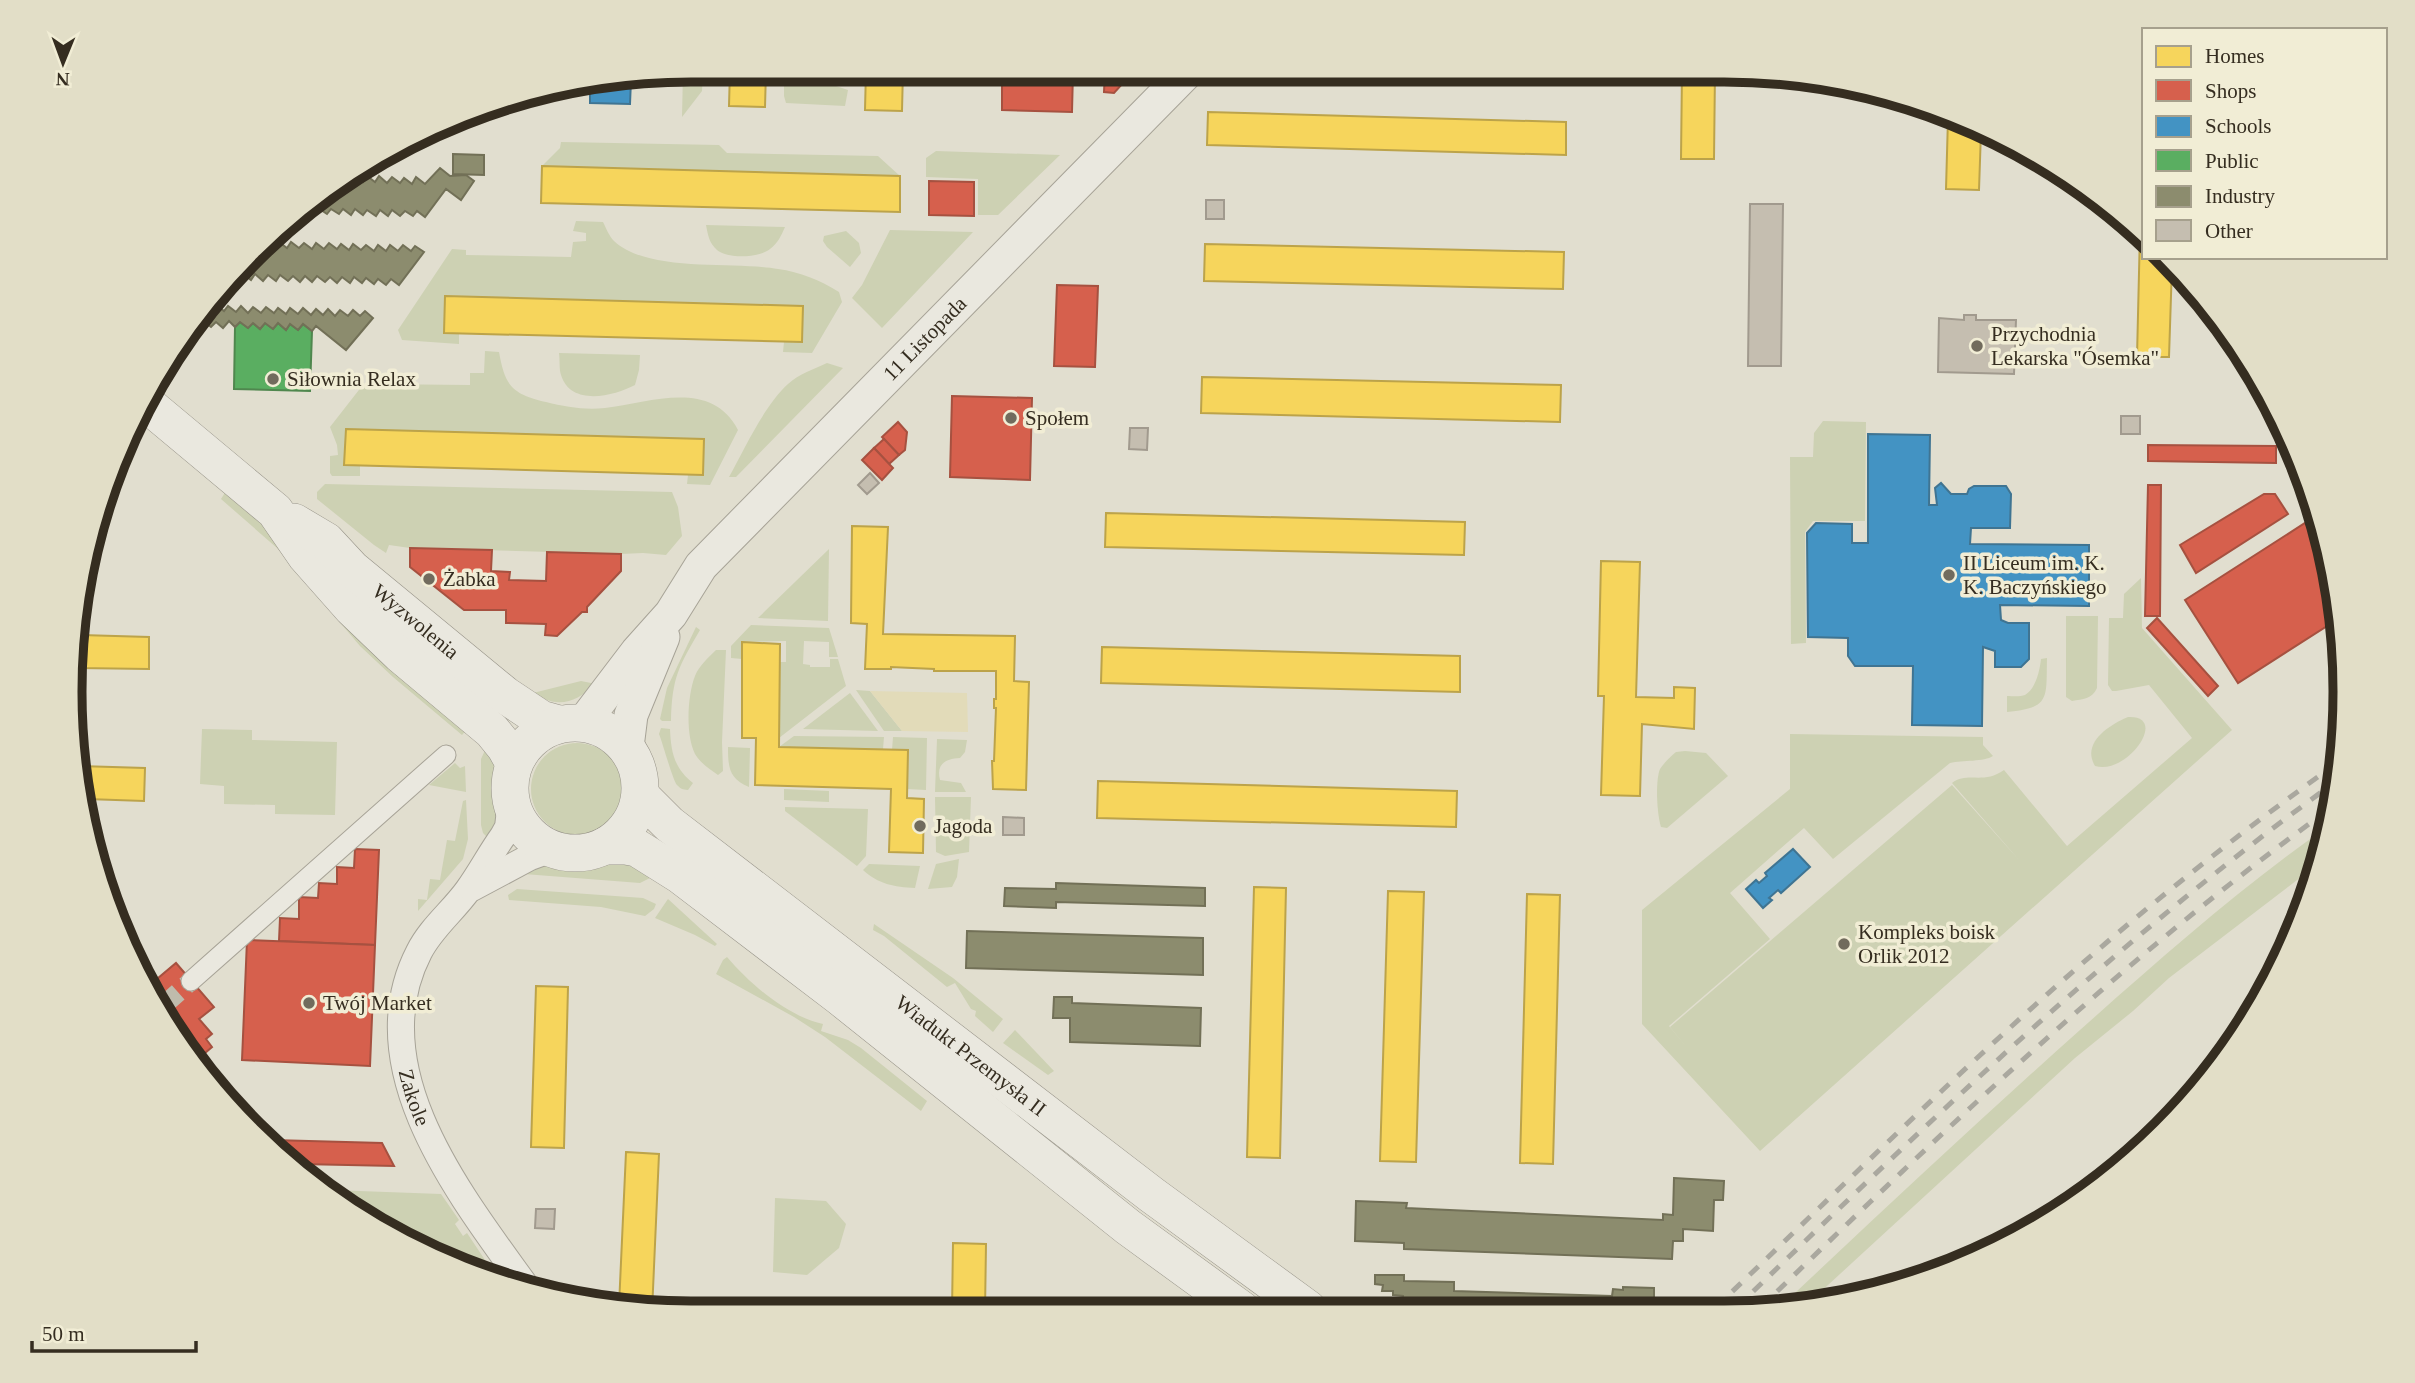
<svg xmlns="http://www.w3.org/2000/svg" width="2415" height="1383" font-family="'Times New Roman',serif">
<rect width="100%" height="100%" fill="#e1decf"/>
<!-- green -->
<g fill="#cdd1b3">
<polygon points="703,70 702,91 682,117 683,71"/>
<polygon points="784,70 812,70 818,80 848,90 845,106 786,103 784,96"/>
<polygon points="561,142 719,145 727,153 878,156 900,176 542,166 560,148"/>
<polygon points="936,151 1060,155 998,215 978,215 978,179 926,177 926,158"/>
<path d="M 576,221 L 603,222 C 606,228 609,236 614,241 C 648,273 734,261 778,269 C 800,272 820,280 839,292 L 842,302 L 812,353 L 783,352 L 784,342 L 802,342 L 802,306 L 445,296 L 444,332 L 459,333 L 459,344 L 402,340 L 398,330 L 452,249 L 466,250 L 466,255 L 571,257 L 573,242 L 586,241 L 586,233 L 573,231 Z"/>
<path d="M 706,225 L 785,227 C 781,236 778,243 770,249 C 759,258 728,259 717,250 C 709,243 708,235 706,225 Z"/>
<polygon points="890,230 973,232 882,328 852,298 862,285"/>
<polygon points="846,231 859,243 861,253 850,267 827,247 823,241 824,236"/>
<path d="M 485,351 L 499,352 C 505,385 511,394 546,402 C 566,407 584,410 605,408 C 650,403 711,378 738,430 L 710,485 L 687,484 L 688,475 L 702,475 L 703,439 L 346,429 L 345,465 L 360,466 L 360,476 L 332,476 L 330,473 L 330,456 L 338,455 L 337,445 L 330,427 L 362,386 L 370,384 L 470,385 L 470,373 L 484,373 Z"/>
<path d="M 559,353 L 640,355 L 639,370 L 635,385 C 614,396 571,407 561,375 C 559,369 560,360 559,353 Z"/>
<path d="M 827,363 L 843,368 L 736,477 L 729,477 C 745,448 764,406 788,384 C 799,374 814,369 827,363 Z"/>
<polygon points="1823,421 1866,422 1865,521 1813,521 1805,532 1806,643 1791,644 1790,457 1813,457 1814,433"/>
<polygon points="325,484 672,492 678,507 682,536 666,555 643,553 621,554 410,548 389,545 386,553 374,545 317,499 317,492"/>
<polygon points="226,491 271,529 470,726 462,735 393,677 360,646 277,548 221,499"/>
<polygon points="829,549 828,621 758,618"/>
<path d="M 2141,578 L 2142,628 L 2232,730 L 1760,1151 L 1642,1024 L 1642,910 L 1790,789 L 1790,734 L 1983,737 L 1983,745 L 1993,756 C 1984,762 1963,760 1950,763 L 1833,859 L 1804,828 L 1730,893 L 1770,939 L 1669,1026 L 1688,1049 L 1670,1027 L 1952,785 L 2019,860 L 1952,783 C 1968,771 1983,785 2004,770 L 2067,846 L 2192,738 L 2149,685 L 2116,691 L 2112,691 L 2108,685 L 2109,618 L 2123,618 L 2124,594 Z"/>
<path d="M 2066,616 L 2098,616 L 2097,688 C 2092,699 2083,699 2072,701 L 2066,697 Z"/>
<polygon points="751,625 829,628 838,657 829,657 829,642 804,641 803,664 810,665 810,667 830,667 830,659 838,659 846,686 779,738 780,662 786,662 786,641 743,642 742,659 731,658 731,646"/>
<path d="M 696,627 L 700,630 C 679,666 672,677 671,721 L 662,721 L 660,719 L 667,688 Z"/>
<path d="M 716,650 L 726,650 L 722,742 L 723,771 L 718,775 C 711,770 703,765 697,757 C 685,740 687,696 695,676 C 699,666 708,658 716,650 Z"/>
<path d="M 2047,658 C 2046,698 2051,708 2007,712 L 2007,696 C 2012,696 2020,697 2025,695 C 2036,689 2040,669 2041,659 Z"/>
<path d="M 581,681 L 596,684 C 575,703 558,709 533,693 Z"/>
<polygon points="856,690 870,691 902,731 884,731"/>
<polygon points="850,693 878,731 803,729"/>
<path d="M 2128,717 C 2170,715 2127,776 2095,766 C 2081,743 2109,725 2128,717 Z"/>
<path d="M 661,728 L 670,729 C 671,752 674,768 693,783 L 688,790 C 682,789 682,790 677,785 C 673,781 663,744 659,734 Z"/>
<polygon points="202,729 252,730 252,740 337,742 335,815 275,814 275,805 224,804 224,786 200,784"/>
<polygon points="794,736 884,737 883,749 779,747"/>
<polygon points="893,737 927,738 926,790 907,789 908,750 892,750"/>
<path d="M 937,739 L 967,740 L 965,752 L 960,758 C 945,759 936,764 940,780 L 961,783 L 966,792 L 935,792 Z"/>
<circle cx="577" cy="789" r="46"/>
<polygon points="487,746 496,766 495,787 498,811 498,818 488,838 483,833 481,825 481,759"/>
<path d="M 728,747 L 750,748 L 749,787 C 729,779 728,767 728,747 Z"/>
<path d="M 1685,751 L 1706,753 L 1728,776 L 1667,828 L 1661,827 C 1657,815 1655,781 1660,769 C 1664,763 1670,757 1676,752 Z"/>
<polygon points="455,763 460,768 465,766 466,792 429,785"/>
<polygon points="784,789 829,791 829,802 784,800"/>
<polygon points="935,797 971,797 969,852 945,856 936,852"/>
<polygon points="466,800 468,839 463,859 418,911 418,899 427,900 430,879 440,880 447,840 455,841 463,801"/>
<polygon points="785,807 868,809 866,856 857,866 785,811"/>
<path d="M 2327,827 L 2318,864 L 2169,978 L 2133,1011 L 2075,1058 L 1803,1308 L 1779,1308 C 1879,1214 1978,1121 2080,1030 C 2160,959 2240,888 2327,827 Z"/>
<polygon points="959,859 957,877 952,887 928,889 936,864"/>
<polygon points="541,863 573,869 589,868 607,863 629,863 654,876 640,883 524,874"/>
<path d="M 869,864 L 920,866 L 915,888 C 894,887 878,884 863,870 Z"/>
<polygon points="517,889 643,898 656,904 654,909 645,916 601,907 509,900 508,895"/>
<polygon points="668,899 717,944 715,946 695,935 655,918"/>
<polygon points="874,924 953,978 1003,1019 993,1032 975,1016 976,1011 971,1009 955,983 947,987 884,936 873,930"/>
<path d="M 727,957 C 751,985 787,1016 823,1024 L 821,1031 L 848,1040 L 861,1048 L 927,1101 L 921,1111 L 825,1037 L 794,1017 L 716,974 L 723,960 Z"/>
<polygon points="1015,1030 1054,1071 1048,1075 1003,1043"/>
<polygon points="332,1190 441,1194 459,1220 455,1224 463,1236 467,1233 497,1278 380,1230"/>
<polygon points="775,1198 826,1201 846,1224 839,1248 807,1275 773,1272"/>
</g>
<!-- sand -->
<polygon fill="#e2dbb9" points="870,691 967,693 968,732 902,731"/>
<!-- homes -->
<g fill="#f6d55c" stroke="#bca34a" stroke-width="2">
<polygon points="730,70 766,70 765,107 729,106"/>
<polygon points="866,70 903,70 902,111 865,110"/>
<polygon points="1682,71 1715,71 1714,159 1681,159"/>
<polygon points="1208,112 1566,122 1566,155 1207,145"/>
<polygon points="1948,118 1981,131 1979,190 1946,189"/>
<polygon points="542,166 900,176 900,212 541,203"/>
<polygon points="2140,231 2144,235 2144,257 2164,257 2172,265 2169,357 2137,357"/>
<polygon points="1205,244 1564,252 1563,289 1204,281"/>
<polygon points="445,296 803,306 802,342 444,333"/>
<polygon points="1202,377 1561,385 1560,422 1201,413"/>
<polygon points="346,429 704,439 703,475 344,465"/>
<polygon points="1106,513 1465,522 1464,555 1105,547"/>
<polygon points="852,526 888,527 883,634 1015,636 1014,681 1029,682 1026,790 993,789 992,761 994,761 996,708 994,708 994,699 996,699 996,671 934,671 934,669 891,667 891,669 865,669 867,624 851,623"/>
<polygon points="1601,561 1640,562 1636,697 1674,698 1674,687 1695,688 1694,729 1642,724 1640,796 1601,795 1604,696 1598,696"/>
<polygon points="81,635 149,637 149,669 78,668"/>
<polygon points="742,642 780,644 779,747 908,750 907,798 924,799 923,853 889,852 891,789 755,785 756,738 742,738"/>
<polygon points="1102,647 1460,656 1460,692 1101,683"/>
<polygon points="79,766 145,768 144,801 87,799"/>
<polygon points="1098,781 1457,791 1456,827 1097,818"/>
<polygon points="1254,887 1286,888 1280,1158 1247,1157"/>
<polygon points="1388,891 1424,892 1416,1162 1380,1161"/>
<polygon points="1527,894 1560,895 1553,1164 1520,1163"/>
<polygon points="536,986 568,987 564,1148 531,1147"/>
<polygon points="626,1152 659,1154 652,1312 619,1306"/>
<polygon points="953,1243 986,1244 985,1311 952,1311"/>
<polygon points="784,1306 817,1307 817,1311 784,1311"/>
</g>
<!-- shops -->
<g fill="#d6604d" stroke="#a65140" stroke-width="2">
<polygon points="1026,70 1073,72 1072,112 1002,110 1002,72 961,71"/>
<polygon points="1105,71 1134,71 1114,93 1104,92"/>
<polygon points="929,181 974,182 974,216 929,215"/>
<polygon points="1057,285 1098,286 1095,367 1054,366"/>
<polygon points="952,396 1032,398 1030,480 950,477"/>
<polygon points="898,422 907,432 905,450 899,455 882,437"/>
<polygon points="884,439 899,455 889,464 874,448"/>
<polygon points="2148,445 2276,446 2276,463 2148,461"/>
<polygon points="874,448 893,468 882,480 862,460"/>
<polygon points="2148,485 2161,485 2160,616 2145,616"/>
<polygon points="2264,494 2275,494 2288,514 2196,573 2180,545"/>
<polygon points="2305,523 2329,561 2338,619 2238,683 2185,600"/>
<polygon points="410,548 492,550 491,571 510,572 509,580 546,581 547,552 621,554 621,571 587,607 587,612 582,612 557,636 545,635 546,624 506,623 506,610 464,610 410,567"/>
<polygon points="2157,618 2218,686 2208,696 2147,628"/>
<polygon points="355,849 379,850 375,945 279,941 280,918 299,919 299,897 318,898 319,883 337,884 337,867 354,868"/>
<polygon points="247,940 375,945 370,1066 242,1060"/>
<polygon points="176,963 214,1007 199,1019 212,1034 206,1039 212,1047 198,1059 151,984"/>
<polygon points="272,1140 382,1143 394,1166 300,1164"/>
</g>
<!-- schools -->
<g fill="#4393c3" stroke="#3f7492" stroke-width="2">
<polygon points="631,80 630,104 590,103 590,87"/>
<polygon points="1868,434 1930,435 1929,505 1937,505 1935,488 1941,483 1951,494 1967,494 1969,489 1974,486 2006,486 2011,494 2010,528 1971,528 1970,544 2089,545 2089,606 2000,605 2001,620 2008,623 2029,623 2029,659 2021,667 1995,667 1995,651 1983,647 1982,726 1912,725 1913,666 1855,666 1848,656 1848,638 1808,637 1807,533 1816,523 1852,524 1852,543 1868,543"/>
<polygon points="1793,849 1810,867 1781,893 1778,890 1769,898 1772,900 1763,908 1746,889 1756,880 1759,883 1767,876 1765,873"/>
</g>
<!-- public -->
<polygon fill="#5aae61" stroke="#4f874e" stroke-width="2" points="240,322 248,328 253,323 260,329 265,323 273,329 278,323 286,330 290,324 298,330 303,324 312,331 310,391 234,389 235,327"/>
<!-- industry -->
<g fill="#8c8c6e" stroke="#727057" stroke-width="2">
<polygon points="453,154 484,155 484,175 453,174"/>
<polygon points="440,168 450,176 466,175 474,181 461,200 446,189 425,217 417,211 413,216 405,211 400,216 392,210 388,216 380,210 376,216 367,210 363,215 355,209 351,215 343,209 339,214 331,209 327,214 318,208 314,214 306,208 302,214 300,212 313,198 348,180 350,182 355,176 363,182 367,176 375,182 379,176 387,183 392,177 400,183 404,178 412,184 416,177 425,184"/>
<polygon points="279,242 287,248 291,242 299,248 304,243 312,249 316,243 324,249 329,243 337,249 341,244 349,250 353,244 361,250 366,245 374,251 378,245 386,251 390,245 398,251 403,245 411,251 415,246 424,252 399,285 391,279 386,285 378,279 374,284 366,278 362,283 354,277 350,283 342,277 337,283 330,277 325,282 317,276 312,282 305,276 300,282 293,276 288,281 280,275 276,281 268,275 263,281 255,274 251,280 243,274 238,279 270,244 275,248"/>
<polygon points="216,305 224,311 228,306 236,312 241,306 248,313 253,307 261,313 266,307 274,313 278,308 286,314 290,308 298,314 303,308 311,315 316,309 323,315 328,309 335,316 340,310 348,316 353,310 360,316 365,311 373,318 346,350 316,326 312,331 303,324 298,330 290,324 286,330 278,323 273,329 265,323 260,329 253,323 248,328 240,322 235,327 229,321 223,328 216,322 211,327 203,321 199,327 195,324"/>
<polygon points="1056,883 1205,888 1205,906 1056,902 1056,908 1004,906 1005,888 1056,889"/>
<polygon points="967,931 1203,938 1203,975 966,968"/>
<polygon points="1054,997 1072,997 1072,1003 1201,1008 1200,1046 1070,1042 1070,1018 1053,1018"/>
<polygon points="1674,1178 1724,1181 1723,1200 1714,1200 1713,1231 1683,1229 1683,1241 1673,1241 1672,1259 1404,1249 1404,1243 1355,1241 1356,1201 1407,1203 1406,1208 1663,1220 1663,1214 1673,1215"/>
<polygon points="1375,1275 1404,1275 1404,1281 1454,1282 1454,1291 1612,1296 1613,1289 1623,1290 1623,1287 1654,1288 1654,1308 1413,1309 1413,1302 1403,1302 1403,1296 1393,1295 1393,1291 1382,1291 1383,1285 1375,1284"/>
</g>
<!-- building -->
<g fill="#c5beb0" stroke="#a19a8e" stroke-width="2">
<rect x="1206" y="200" width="18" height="19"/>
<polygon points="1750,204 1783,204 1781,366 1748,366"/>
<polygon points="1964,315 1976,315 1976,320 2016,320 2014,374 1938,372 1939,318 1964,320"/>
<rect x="2121" y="416" width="19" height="18"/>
<polygon points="1130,428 1148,428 1147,450 1129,449"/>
<polygon points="870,473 879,483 867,494 858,485"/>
<polygon points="1003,817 1024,818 1024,835 1003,835"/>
<polygon points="536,1209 555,1209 554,1229 535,1228"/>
</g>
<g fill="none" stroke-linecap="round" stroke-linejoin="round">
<!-- pedestrian-tunnel -->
<polyline stroke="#bfbbac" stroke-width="19" stroke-dasharray="19 10" stroke-linecap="butt" points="164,1005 191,981"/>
<!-- pedestrian casing -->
<g stroke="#a7a397" stroke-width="21">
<polyline id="pedestrian" points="191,981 446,755"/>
</g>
<!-- minor casing -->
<g stroke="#a7a397" stroke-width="28">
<g id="minor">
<path id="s1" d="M 511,802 L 508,827 L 503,836 C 490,854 481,872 468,890 C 453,911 431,928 419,952 C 358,1070 464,1200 530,1292"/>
<polyline points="472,888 530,857 552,849"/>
</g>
</g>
<!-- tertiary casing -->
<g stroke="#a7a397" stroke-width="35">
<g id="tertiary">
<path id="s2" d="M 583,723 L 637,652 L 671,614 L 701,566 L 1188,71"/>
<polyline points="627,747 631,715 663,637"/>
</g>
</g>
<!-- secondary casing -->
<g stroke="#969287" stroke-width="38">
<g id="secondary">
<polyline points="148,405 275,511 306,556 352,608 400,654 492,731 505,747 514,763"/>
<path id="s3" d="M 294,522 L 326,541 L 352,569 L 505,695 L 541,719 L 559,724"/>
<circle cx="575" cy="788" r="65"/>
<path id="s4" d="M 641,796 L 669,824 L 1152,1195 L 1308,1309"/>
<polyline points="605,846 626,846 637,848 680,875 840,997 1128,1227 1242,1310"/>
</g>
</g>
<!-- pedestrian -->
<use href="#pedestrian" stroke="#eae8df" stroke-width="19"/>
<!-- minor -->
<use href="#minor" stroke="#eae8df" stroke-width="26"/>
<!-- tertiary -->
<use href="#tertiary" stroke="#eae8df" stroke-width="33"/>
<!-- secondary -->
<use href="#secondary" stroke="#eae8df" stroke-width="37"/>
<!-- rail -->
<g stroke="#aaa89f" stroke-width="5" stroke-dasharray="12 12" stroke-linecap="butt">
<path d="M 1715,1308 C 1844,1185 1970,1059 2106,943 C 2181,879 2260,818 2340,761"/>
<path d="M 1736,1308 C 1928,1122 2120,937 2338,780"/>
<path d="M 1760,1308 C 1942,1132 2125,956 2331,808"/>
</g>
</g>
<!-- markers -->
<g fill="#716b5d" stroke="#f1edd5" stroke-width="2.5">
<circle cx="1977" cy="346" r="7"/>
<circle cx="273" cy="379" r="7"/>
<circle cx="1011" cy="418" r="7"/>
<circle cx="1949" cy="575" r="7"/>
<circle cx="429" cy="579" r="7"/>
<circle cx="920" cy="826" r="7"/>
<circle cx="1844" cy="944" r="7"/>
<circle cx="309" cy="1003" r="7"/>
</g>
<g text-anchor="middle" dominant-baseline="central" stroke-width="7" stroke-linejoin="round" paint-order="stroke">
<!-- poi labels -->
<g font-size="21" fill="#352d20" stroke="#f1edd5" text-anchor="start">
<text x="1991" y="334">Przychodnia<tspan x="1991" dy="24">Lekarska "Ósemka"</tspan></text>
<text x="287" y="379">Siłownia Relax</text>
<text x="1025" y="418">Społem</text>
<text x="1963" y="563">II Liceum im. K.<tspan x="1963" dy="24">K. Baczyńskiego</tspan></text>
<text x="443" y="579">Żabka</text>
<text x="934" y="826">Jagoda</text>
<text x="1858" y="932">Kompleks boisk<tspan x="1858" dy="24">Orlik 2012</tspan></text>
<text x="323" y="1003">Twój Market</text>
</g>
<!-- street labels -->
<g font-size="21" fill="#352d20" stroke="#f1edd5">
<text stroke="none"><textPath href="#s2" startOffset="516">11 Listopada</textPath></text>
<text stroke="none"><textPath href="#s3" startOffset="158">Wyzwolenia</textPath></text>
<text stroke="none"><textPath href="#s4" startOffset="420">Wiadukt Przemysła II</textPath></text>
<text stroke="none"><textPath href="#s1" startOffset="329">Zakole</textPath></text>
</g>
</g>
<!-- crop -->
<path d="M0 0H2415V1383H0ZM691 82H1724A609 609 0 0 1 2333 691V692A609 609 0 0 1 1724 1301H691A609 609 0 0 1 82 692V691A609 609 0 0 1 691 82Z" fill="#e2dec7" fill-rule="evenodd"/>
<path fill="none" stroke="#352d20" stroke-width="9" d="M691 82H1724A609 609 0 0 1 2333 691V692A609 609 0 0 1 1724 1301H691A609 609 0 0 1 82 692V691A609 609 0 0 1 691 82Z"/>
<!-- legend -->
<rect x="2142" y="28" width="245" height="231" fill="#f1edd5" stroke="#a6a08d" stroke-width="2"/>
<rect x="2156" y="46" width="35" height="21" fill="#f6d55c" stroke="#a6a08d" stroke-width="2"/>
<text x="2205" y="63" font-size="21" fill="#352d20">Homes</text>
<rect x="2156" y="80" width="35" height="21" fill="#d6604d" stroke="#a6a08d" stroke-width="2"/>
<text x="2205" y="98" font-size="21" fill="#352d20">Shops</text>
<rect x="2156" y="116" width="35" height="21" fill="#4393c3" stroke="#a6a08d" stroke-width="2"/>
<text x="2205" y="133" font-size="21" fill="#352d20">Schools</text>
<rect x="2156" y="150" width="35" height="21" fill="#5aae61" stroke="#a6a08d" stroke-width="2"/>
<text x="2205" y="168" font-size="21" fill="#352d20">Public</text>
<rect x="2156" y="186" width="35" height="21" fill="#8c8c6e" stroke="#a6a08d" stroke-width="2"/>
<text x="2205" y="203" font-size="21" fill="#352d20">Industry</text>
<rect x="2156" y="220" width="35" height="21" fill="#c5beb0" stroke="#a6a08d" stroke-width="2"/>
<text x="2205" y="238" font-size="21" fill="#352d20">Other</text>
<!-- north arrow -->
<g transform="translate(63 63) rotate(181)" stroke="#f1edd5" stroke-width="5" paint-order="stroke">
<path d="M0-5L12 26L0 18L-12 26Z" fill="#352d20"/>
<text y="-10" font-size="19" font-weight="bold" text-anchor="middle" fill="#352d20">N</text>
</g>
<!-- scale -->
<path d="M32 1341v10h164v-10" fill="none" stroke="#352d20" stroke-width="3.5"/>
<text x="42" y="1341" font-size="21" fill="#352d20" stroke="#f1edd5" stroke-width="5" paint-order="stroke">50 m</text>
</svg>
